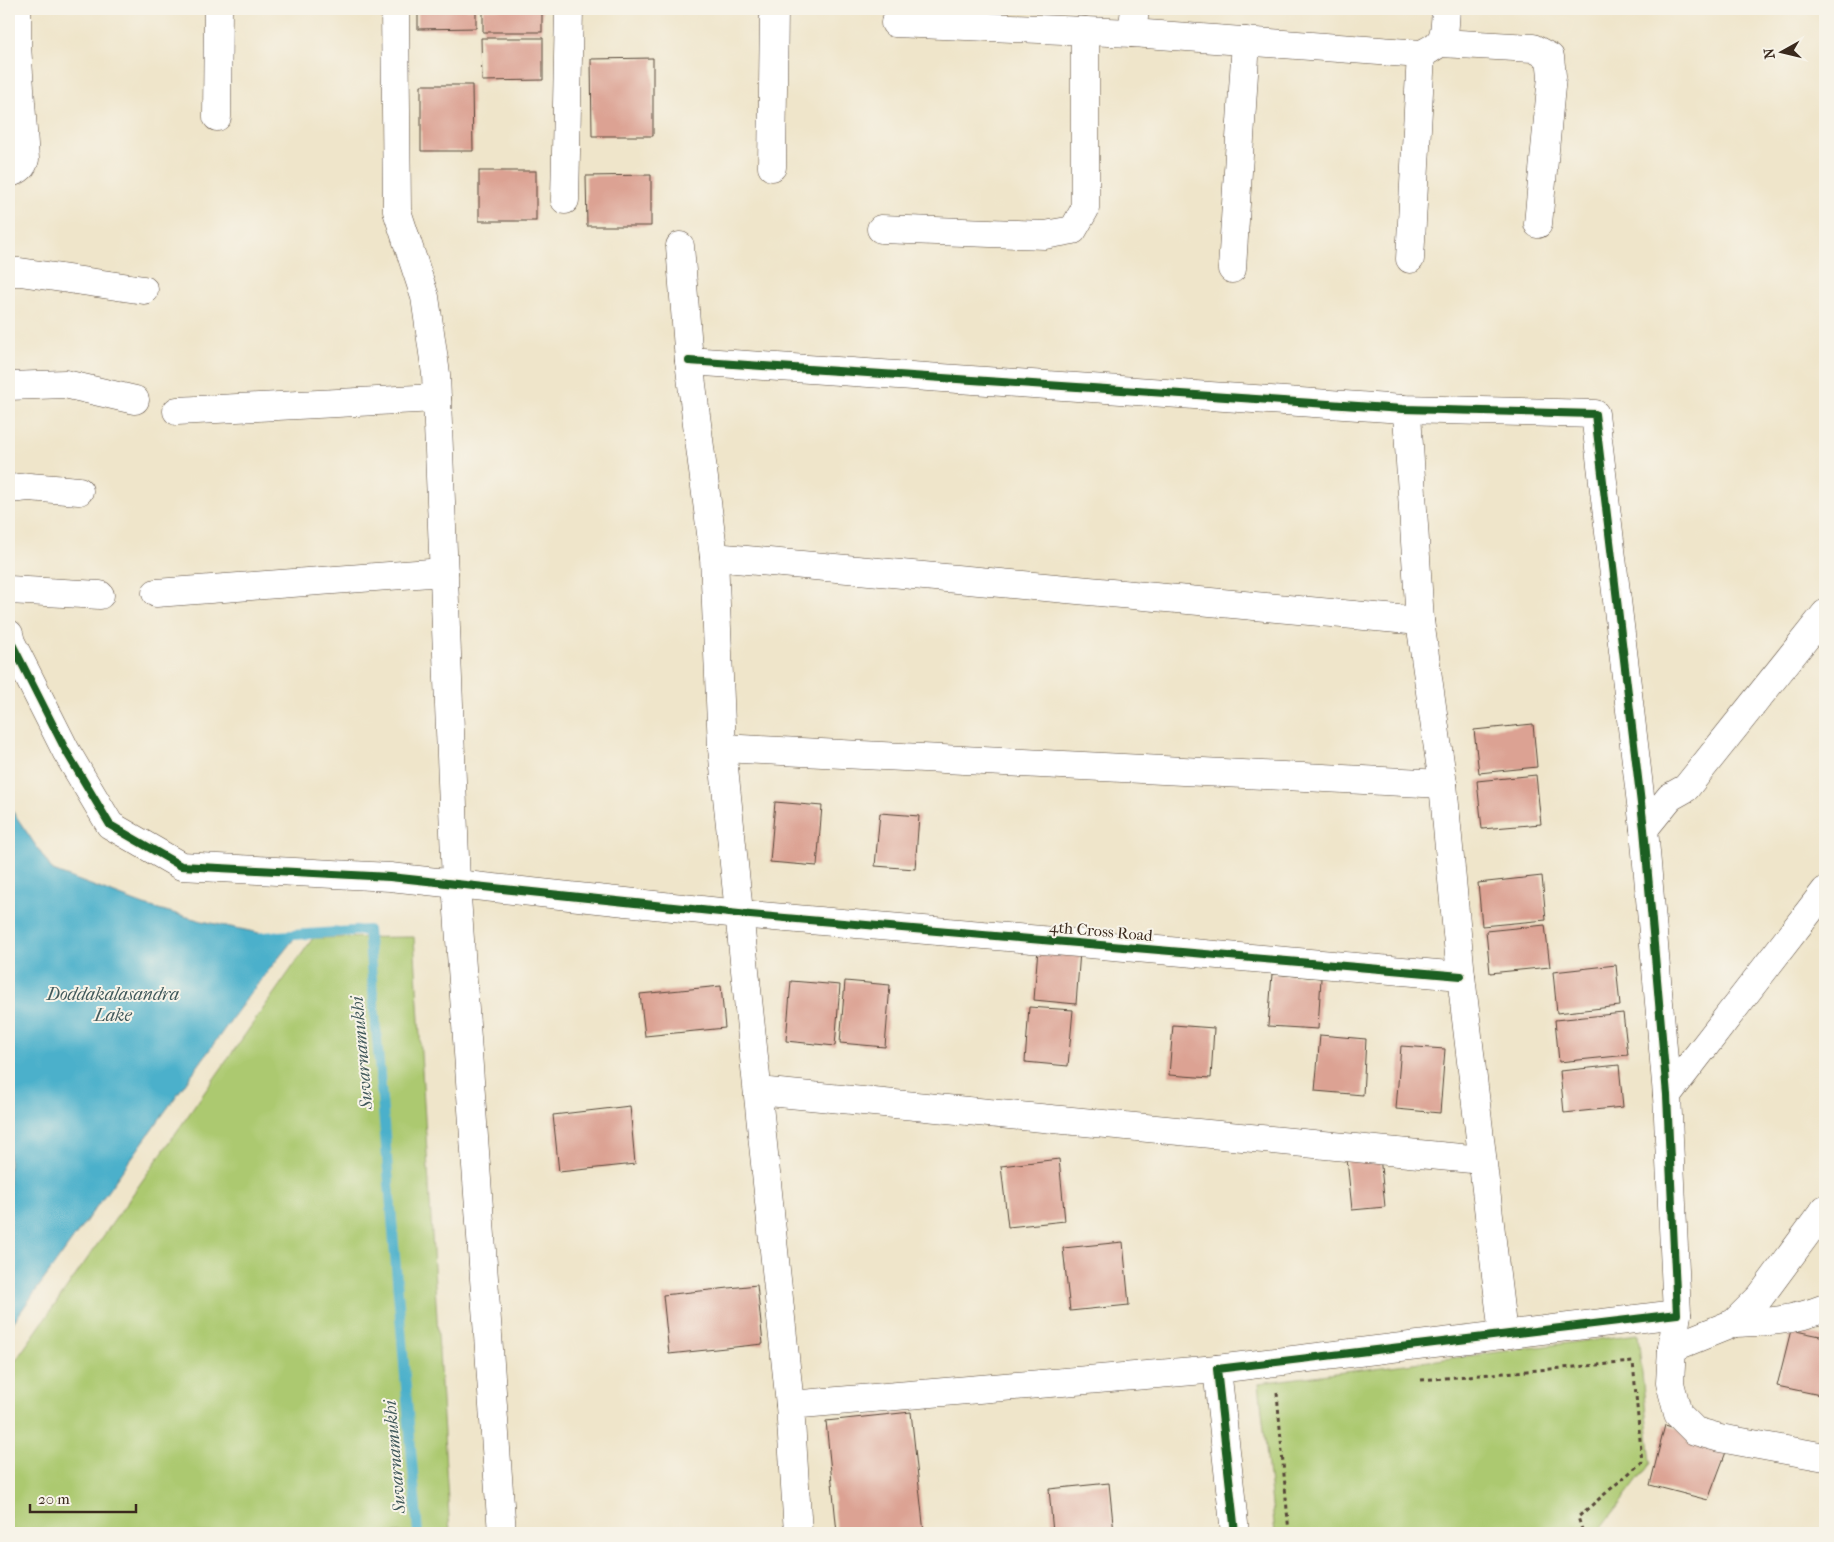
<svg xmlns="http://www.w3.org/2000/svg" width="1834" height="1542" font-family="'IM FELL French Canon',serif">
<rect width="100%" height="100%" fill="#f7f3e8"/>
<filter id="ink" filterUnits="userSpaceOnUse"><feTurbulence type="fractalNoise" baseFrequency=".02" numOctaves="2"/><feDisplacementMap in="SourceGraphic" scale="10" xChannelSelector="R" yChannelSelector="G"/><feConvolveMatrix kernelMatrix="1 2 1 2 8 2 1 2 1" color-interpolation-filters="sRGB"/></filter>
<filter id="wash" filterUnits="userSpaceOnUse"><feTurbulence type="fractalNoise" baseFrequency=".0096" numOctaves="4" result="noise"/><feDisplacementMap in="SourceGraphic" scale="20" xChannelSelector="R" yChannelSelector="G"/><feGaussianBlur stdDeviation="1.12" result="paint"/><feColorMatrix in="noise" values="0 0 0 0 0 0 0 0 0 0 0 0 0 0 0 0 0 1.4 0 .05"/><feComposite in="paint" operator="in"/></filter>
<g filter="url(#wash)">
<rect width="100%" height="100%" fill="#efe5ca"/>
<!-- green -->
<g fill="#acc96f" stroke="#747a46">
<polygon points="414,937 450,1533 9,1533 9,1370 313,938"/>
<polygon points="1638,1334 1651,1463 1599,1531 1599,1533 1275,1533 1259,1383"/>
</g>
<!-- water -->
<polygon fill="#4cb0cb" stroke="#446d74" points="9,806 53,871 144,905 202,921 293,940 249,995 9,1328"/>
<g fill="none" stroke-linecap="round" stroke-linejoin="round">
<!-- stream -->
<polyline stroke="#4cb0cb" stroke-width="10" points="263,937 368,930 418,1533"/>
</g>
<g id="blocks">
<!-- building -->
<g fill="#dca293">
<polygon points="418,9 476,9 476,28 418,29"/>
<rect x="483" y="9" width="59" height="23"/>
<polygon points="481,38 543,38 543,80 482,81"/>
<polygon points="653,58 653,136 592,136 591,59"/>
<polygon points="421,85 472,85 473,151 421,151"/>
<rect x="479" y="171" width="57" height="50"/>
<polygon points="651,175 651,226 587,226 586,176"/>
<polygon points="1533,724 1537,767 1479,773 1474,730"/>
<polygon points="1536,775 1541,824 1482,829 1477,781"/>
<polygon points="775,802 822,806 817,866 770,862"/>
<polygon points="880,813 919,816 915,869 875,866"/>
<polygon points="1542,876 1546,920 1482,926 1478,883"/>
<polygon points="1545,925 1550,967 1490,973 1486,931"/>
<polygon points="1038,948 1080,951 1076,1004 1034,1000"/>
<polygon points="1616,965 1620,1006 1557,1013 1553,972"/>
<polygon points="1272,974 1321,978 1318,1029 1268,1026"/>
<polygon points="791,981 840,985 835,1046 786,1041"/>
<polygon points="845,981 890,985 885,1047 840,1043"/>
<polygon points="721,986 725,1028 645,1036 640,994"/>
<polygon points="1029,1007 1073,1010 1068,1066 1025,1062"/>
<polygon points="1623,1013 1628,1055 1559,1062 1555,1020"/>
<polygon points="1173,1025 1214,1028 1211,1078 1169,1075"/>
<polygon points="1320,1035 1366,1039 1363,1095 1315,1091"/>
<polygon points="1401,1046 1445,1049 1440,1113 1396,1109"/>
<polygon points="1619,1065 1623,1107 1564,1113 1560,1071"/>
<polygon points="630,1106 635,1164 559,1172 553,1115"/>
<polygon points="1380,1156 1385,1207 1352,1210 1347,1159"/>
<polygon points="1059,1159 1065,1221 1008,1227 1001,1166"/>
<polygon points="1123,1242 1129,1305 1070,1311 1063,1248"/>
<polygon points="757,1285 763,1344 669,1354 663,1295"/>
<polygon points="1791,1330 1825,1337 1825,1371 1820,1395 1777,1386"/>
<polygon points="911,1412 924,1533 837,1533 826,1421"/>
<polygon points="1665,1425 1729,1444 1708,1500 1650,1485"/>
<polygon points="1109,1483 1114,1533 1053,1533 1049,1489"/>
</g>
</g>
</g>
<g filter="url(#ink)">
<use href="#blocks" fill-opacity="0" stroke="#564638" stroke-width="1"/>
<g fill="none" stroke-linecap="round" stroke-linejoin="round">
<!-- minor casing -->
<g stroke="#564638" stroke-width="29">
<g id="minor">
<polyline points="395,9 397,211 425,297 436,374 456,883 502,1533"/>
<path d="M 895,23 L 1132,33 L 1421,54 C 1447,43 1444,35 1446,9"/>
<polyline points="1132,33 1135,9"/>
<polyline points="1441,43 1533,48 1550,57 1552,76 1538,224"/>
<polyline points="217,117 218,9"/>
<polyline points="772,167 774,9"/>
<path d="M 9,173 C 18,171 23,168 25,159 L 17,46 L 17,9"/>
<polyline points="565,200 569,9"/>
<polyline points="881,229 1045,235 1073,230 1085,209 1085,31"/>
<polyline points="680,246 689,361 714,557 722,748 790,1405 798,1533"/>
<polyline points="1410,259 1421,54"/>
<polyline points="1232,269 1246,41"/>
<polyline points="9,272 20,272 144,290"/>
<polyline points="689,361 1403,409 1595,414 1644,829 1667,1095 1677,1314 1217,1369 1235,1533"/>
<polyline points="9,386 65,384 135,400"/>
<polyline points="1403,409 1407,414 1420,621 1443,784 1461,976 1503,1335"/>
<polyline points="177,411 437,398"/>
<polyline points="9,489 29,487 79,491"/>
<polyline points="714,557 1420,621"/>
<polyline points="9,590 100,595"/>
<polyline points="156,593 444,572"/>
<polyline points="9,634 11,642 66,751 110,825 181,866 390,877 739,914 1461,976"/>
<polyline points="722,748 1443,784"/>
<polyline points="1644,829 1670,797 1686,788 1825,614"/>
<polyline points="758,1091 1482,1160"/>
<polyline points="1667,1095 1825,891"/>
<polyline points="1677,1314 1672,1348 1670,1383 1678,1414 1695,1431 1720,1438 1825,1457"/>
<path d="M 1734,1323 C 1769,1322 1792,1321 1825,1308"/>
<polyline points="1672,1348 1734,1323 1760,1297 1825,1209"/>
<polyline points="790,1405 1217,1369"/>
</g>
</g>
<!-- path -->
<g stroke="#564638" stroke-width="3" stroke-dasharray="4 4" stroke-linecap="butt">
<polyline points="1421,1380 1633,1362 1642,1462 1578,1517 1583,1533"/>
<polyline points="1277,1393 1289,1533"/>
</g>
<!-- minor -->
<use href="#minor" stroke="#fff" stroke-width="28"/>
<!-- cycleway casing -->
<g stroke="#f7f3e8" stroke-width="11">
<g id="cycleway">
<polyline points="689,361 1403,409 1595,414 1644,829 1667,1095 1677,1314 1217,1369 1235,1533"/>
<polyline points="9,634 11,642 66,751 110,825 181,866 390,877 739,914 1461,976"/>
</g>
</g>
<!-- cycleway -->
<use href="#cycleway" stroke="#1b5e20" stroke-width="8"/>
</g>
</g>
<g text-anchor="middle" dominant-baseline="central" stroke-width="4" stroke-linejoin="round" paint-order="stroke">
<!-- street labels -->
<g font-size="16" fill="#3b2a1e" stroke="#f7f3e8">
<text transform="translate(1101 931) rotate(5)">4th Cross Road</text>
</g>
<!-- water labels -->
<g font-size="18" font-style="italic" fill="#41595b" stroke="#f7f3e8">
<text x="113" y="994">Doddakalasandra<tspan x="113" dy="21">Lake</tspan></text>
<text transform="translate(362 1053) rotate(-95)">Suvarnamukhi</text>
<text transform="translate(395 1457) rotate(-95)">Suvarnamukhi</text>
</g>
</g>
<!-- margin -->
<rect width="1834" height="1542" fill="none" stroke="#f7f3e8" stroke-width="30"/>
<!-- north arrow -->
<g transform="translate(1782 52) rotate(262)" stroke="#f7f3e8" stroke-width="4" paint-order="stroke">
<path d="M0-4L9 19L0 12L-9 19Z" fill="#3b2a1e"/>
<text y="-8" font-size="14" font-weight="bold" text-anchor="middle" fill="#3b2a1e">N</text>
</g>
<!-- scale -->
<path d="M30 1504v8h106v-8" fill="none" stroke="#3b2a1e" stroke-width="2.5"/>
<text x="38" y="1504" font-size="15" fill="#3b2a1e" stroke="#f7f3e8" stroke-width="4" paint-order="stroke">20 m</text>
</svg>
